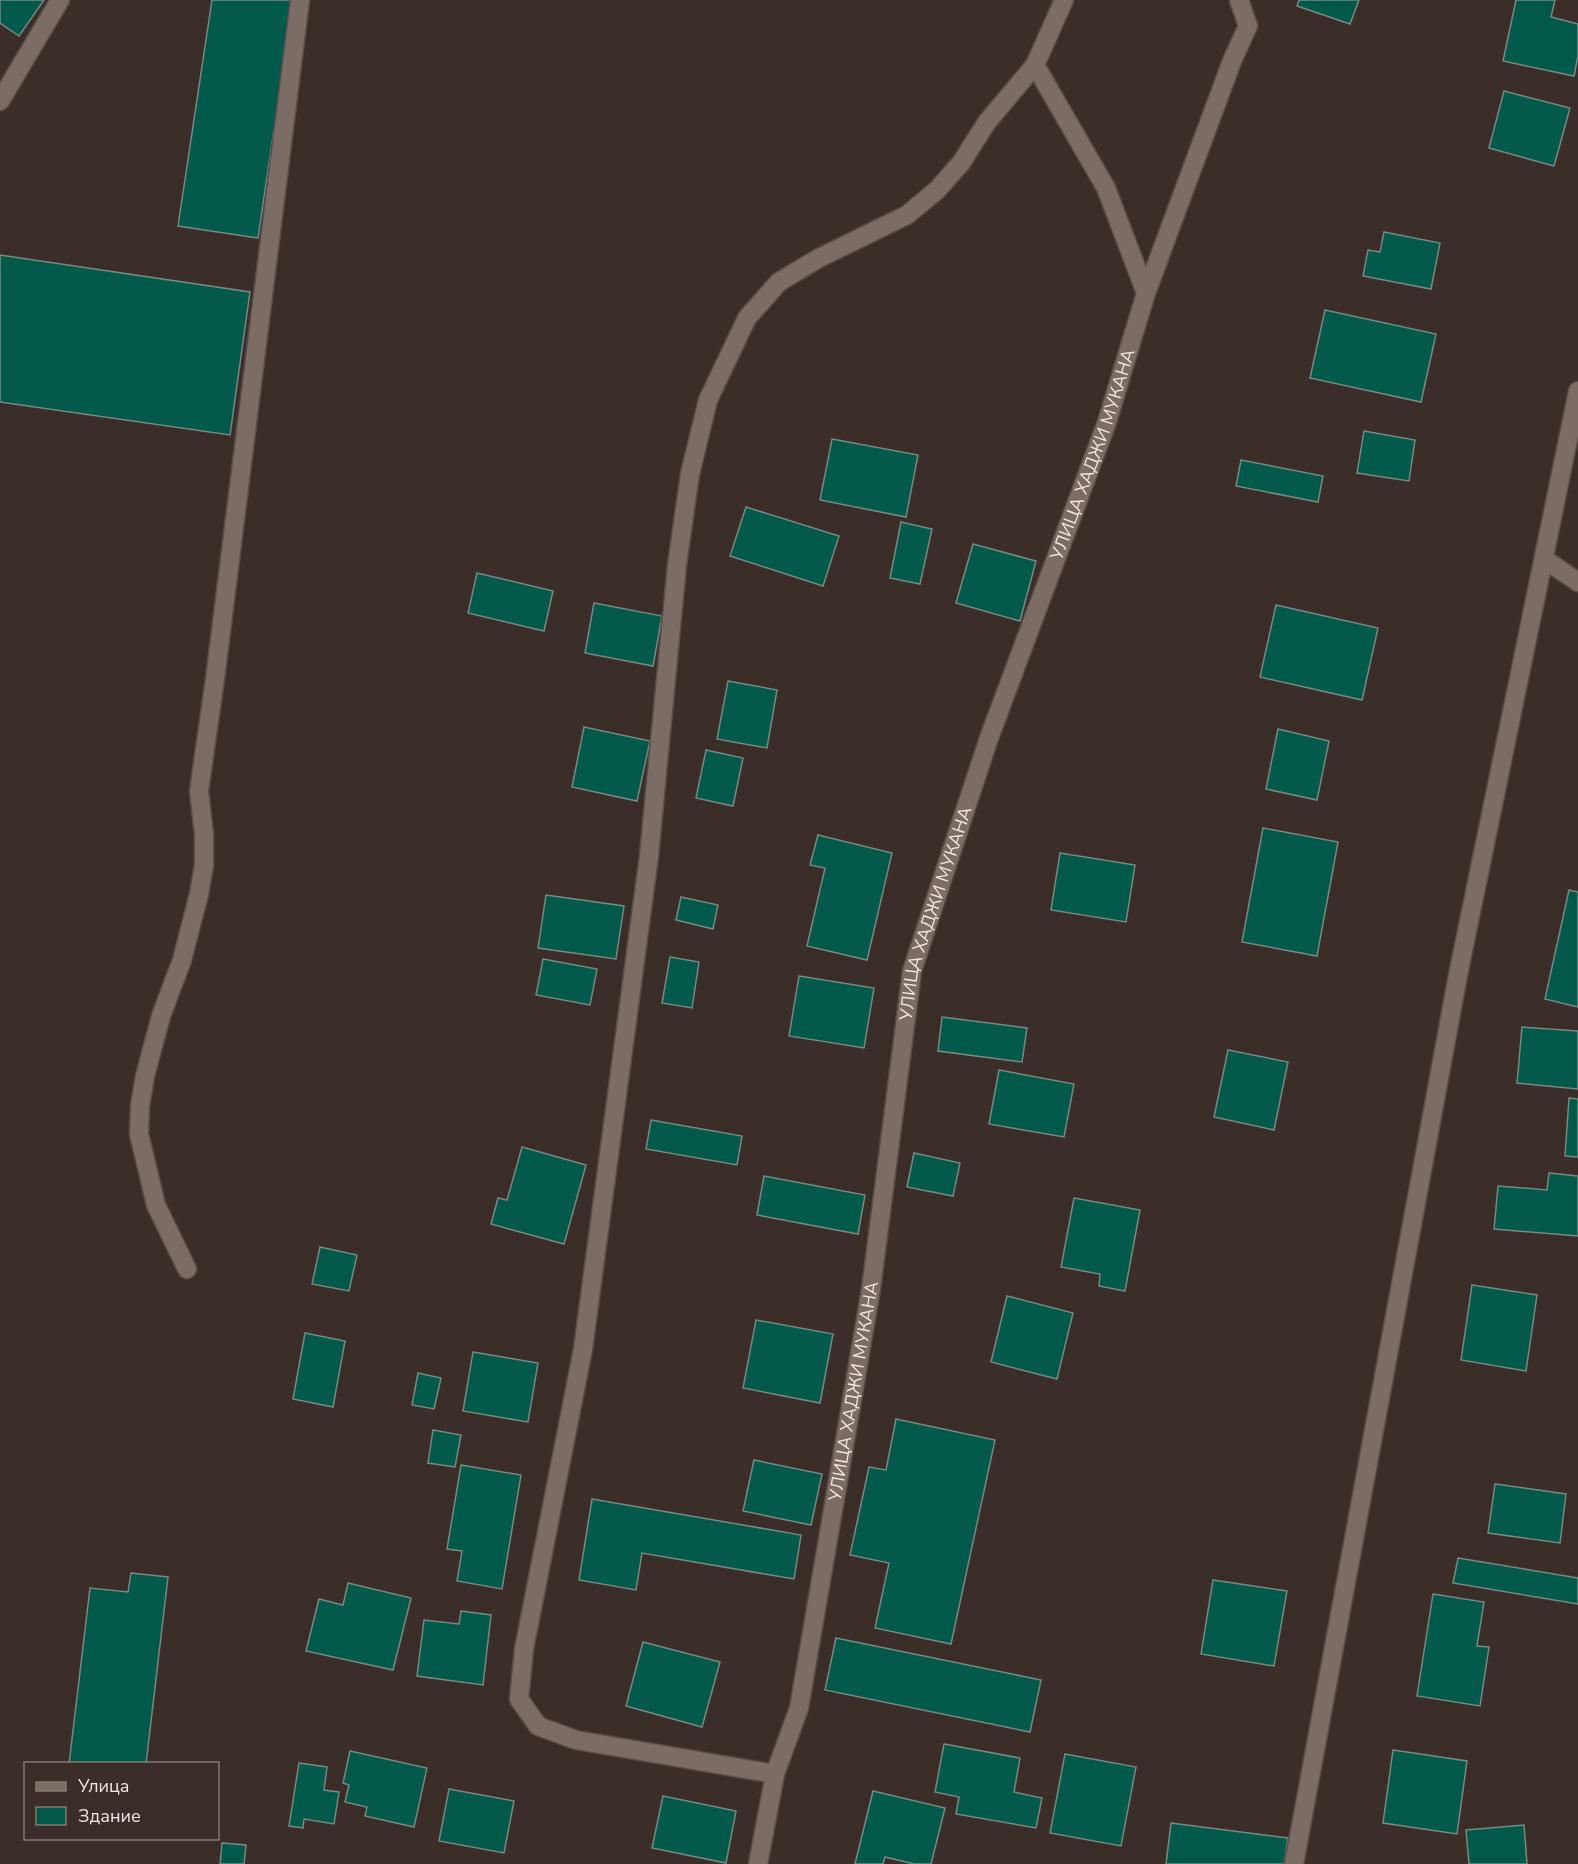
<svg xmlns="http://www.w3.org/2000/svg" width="1578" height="1864" font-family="'Nunito Sans',sans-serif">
<rect width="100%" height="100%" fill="#3b2e28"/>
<!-- building -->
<g fill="#045a4a" stroke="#778983" stroke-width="1.5">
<polygon points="0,0 44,0 19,36 0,23"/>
<polygon points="212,0 293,0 258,238 178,226"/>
<polygon points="1299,0 1359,0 1350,24 1297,6"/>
<polygon points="1516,0 1555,0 1551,17 1578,24 1578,56 1574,76 1503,61"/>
<polygon points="1504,91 1570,108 1554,166 1489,148"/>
<polygon points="1384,232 1440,243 1431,289 1363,276 1368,250 1380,252"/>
<polygon points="0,255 250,292 230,435 0,402"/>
<polygon points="1325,310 1436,334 1421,402 1310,378"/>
<polygon points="1364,431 1415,440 1409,481 1357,473"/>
<polygon points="832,439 918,455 906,517 820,500"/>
<polygon points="1241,460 1323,476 1318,502 1236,486"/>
<polygon points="746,507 839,536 823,586 730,556"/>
<polygon points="901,522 932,529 920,584 890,578"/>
<polygon points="973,544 1036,561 1020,621 956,603"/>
<polygon points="477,573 553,591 544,631 468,613"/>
<polygon points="594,603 662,616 653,666 585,653"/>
<polygon points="1276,605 1378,628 1362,700 1260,677"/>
<polygon points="728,681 777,690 767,748 717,739"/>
<polygon points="584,727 650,741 637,801 572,787"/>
<polygon points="1278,729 1329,741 1317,800 1266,789"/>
<polygon points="706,750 743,758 733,806 696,798"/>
<polygon points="1263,828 1338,842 1317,956 1242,942"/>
<polygon points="818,835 892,853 867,960 807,946 825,868 810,865"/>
<polygon points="1060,853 1135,865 1126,922 1051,910"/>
<polygon points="1569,890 1578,892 1578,1007 1545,999"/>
<polygon points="546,895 624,906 616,959 538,948"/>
<polygon points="681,897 718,905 713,929 676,920"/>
<polygon points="670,957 699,962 692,1008 662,1003"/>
<polygon points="543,959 597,969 590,1005 536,995"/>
<polygon points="799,976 874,988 864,1048 789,1036"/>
<polygon points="942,1017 1027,1028 1022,1062 938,1051"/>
<polygon points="1522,1027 1578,1031 1578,1089 1517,1083"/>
<polygon points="1228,1050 1288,1062 1274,1130 1214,1117"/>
<polygon points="999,1070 1074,1084 1064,1137 989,1124"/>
<polygon points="1569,1098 1578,1099 1578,1157 1565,1156"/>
<polygon points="651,1120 742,1136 737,1165 646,1149"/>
<polygon points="522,1147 586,1165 564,1244 491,1224 498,1198 507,1200"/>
<polygon points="914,1153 960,1163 953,1196 907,1187"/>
<polygon points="1549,1173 1578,1176 1578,1236 1494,1229 1498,1186 1547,1190"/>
<polygon points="764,1176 865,1195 858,1234 757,1215"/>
<polygon points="1074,1198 1140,1210 1125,1291 1099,1286 1100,1274 1061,1267"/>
<polygon points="320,1247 357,1255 349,1291 312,1284"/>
<polygon points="1472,1285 1537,1295 1526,1371 1461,1360"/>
<polygon points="1007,1296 1073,1313 1057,1379 991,1362"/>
<polygon points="756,1320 833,1334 820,1403 743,1388"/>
<polygon points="305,1333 345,1341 333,1407 293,1399"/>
<polygon points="473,1352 538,1363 528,1422 463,1411"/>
<polygon points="418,1373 441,1378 434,1409 412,1405"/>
<polygon points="896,1419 995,1440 951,1644 875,1628 889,1563 850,1555 869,1467 886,1470"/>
<polygon points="433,1430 461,1435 455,1467 428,1463"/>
<polygon points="754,1460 822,1474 811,1525 743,1511"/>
<polygon points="461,1465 521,1475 502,1589 457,1581 462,1551 447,1549"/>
<polygon points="1495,1484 1566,1494 1560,1543 1488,1533"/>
<polygon points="592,1499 801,1535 794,1579 642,1553 636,1590 579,1580"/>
<polygon points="1458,1558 1578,1578 1578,1604 1453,1583"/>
<polygon points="131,1573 168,1577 146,1764 69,1764 90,1588 128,1592"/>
<polygon points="1213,1580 1287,1591 1274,1666 1201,1654"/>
<polygon points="348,1583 411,1598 393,1670 306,1651 319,1599 343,1605"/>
<polygon points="1433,1594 1484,1602 1477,1646 1489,1647 1480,1706 1417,1696"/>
<polygon points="461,1611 491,1615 483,1685 417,1676 424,1620 459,1624"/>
<polygon points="836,1638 1041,1680 1030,1732 825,1690"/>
<polygon points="643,1642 720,1662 702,1727 626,1706"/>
<polygon points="944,1744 1020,1758 1014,1792 1042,1798 1036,1828 956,1814 959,1797 935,1792"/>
<polygon points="1393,1750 1467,1761 1457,1834 1383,1823"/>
<polygon points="350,1751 427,1768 414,1827 365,1816 367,1807 345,1802 349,1785 343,1783"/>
<polygon points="1065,1754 1136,1767 1121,1846 1050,1833"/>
<polygon points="299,1763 327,1767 324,1790 339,1792 334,1824 304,1819 303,1828 289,1826"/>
<polygon points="449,1789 514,1801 504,1853 439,1841"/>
<polygon points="873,1791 945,1808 931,1864 914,1864 885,1857 883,1864 855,1864"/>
<polygon points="663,1796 736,1811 726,1863 652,1848"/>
<polygon points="1171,1823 1288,1838 1284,1864 1166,1864"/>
<polygon points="1524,1825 1527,1864 1469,1864 1466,1830"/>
<polygon points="222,1843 246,1845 244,1864 220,1864"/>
</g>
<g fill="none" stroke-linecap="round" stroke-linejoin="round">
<!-- minor casing -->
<g stroke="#584c48" stroke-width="21">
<g id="minor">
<polyline points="1064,0 1035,65 1106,188 1146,293"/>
<polyline points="0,101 60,0"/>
<polyline points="1544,559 1578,582"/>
<polyline points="187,1269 156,1205 139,1134 140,1106 145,1076 161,1016 182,960 199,894 204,865 204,834 199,791 215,679 300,0"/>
<polyline points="775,1774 576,1740 538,1726 519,1699 524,1649 583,1349 649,856 677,565 690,474 708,400 747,318 779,282 819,258 907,215 937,190 961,163 987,122 1035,65"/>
<path id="s1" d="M 758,1864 L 775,1774 L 799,1708 L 871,1289 L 912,971 L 989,738 L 1107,422 L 1146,293 L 1232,61 L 1248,26 L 1239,0"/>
<polyline points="1294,1864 1458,975 1578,391"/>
</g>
</g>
<!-- minor -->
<use href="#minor" stroke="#7b6c65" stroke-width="18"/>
</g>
<g text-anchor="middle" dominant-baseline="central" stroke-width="4.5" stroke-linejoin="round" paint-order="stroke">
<!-- street labels -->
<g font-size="18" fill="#f0e6e3" stroke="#3b2e28">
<text stroke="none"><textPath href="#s1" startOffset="1455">УЛИЦА ХАДЖИ МУКАНА</textPath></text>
<text stroke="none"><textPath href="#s1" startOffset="969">УЛИЦА ХАДЖИ МУКАНА</textPath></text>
<text stroke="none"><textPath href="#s1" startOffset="483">УЛИЦА ХАДЖИ МУКАНА</textPath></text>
</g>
</g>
<!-- legend -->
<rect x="24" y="1762" width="195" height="78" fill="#3b2e28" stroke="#837873" stroke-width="1.5"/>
<rect x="36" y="1782" width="30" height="9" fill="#7b6c65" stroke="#837873" stroke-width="1.5"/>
<text x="78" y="1792" font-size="18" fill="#f0e6e3">Улица</text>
<rect x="36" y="1807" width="30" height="18" fill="#045a4a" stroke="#837873" stroke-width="1.5"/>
<text x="78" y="1822" font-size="18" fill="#f0e6e3">Здание</text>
</svg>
